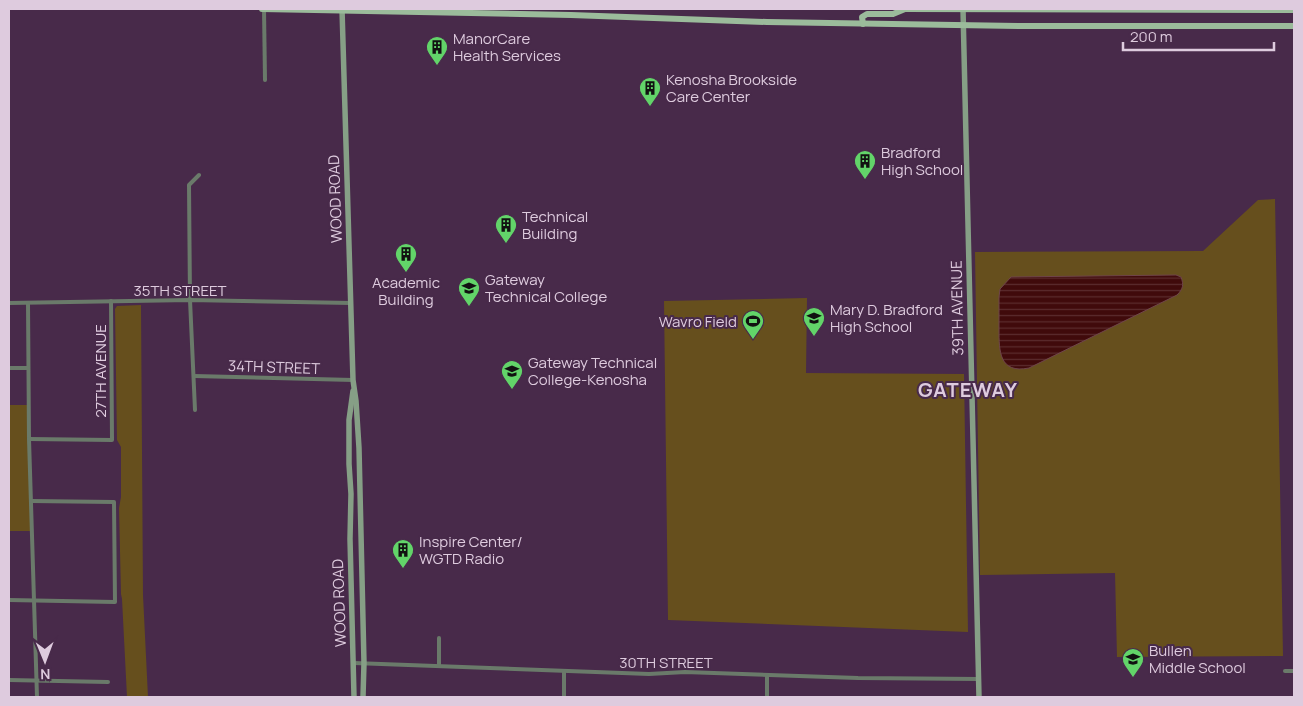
<svg xmlns="http://www.w3.org/2000/svg" width="1303" height="706" font-family="Manrope,sans-serif">
<defs>
<pattern id="water-rules" width="6" height="5" patternUnits="userSpaceOnUse" patternTransform="scale(1.25)"><rect width="6" height="5" fill="#400a0b"/><path d="M0 2.5h6" fill="none" stroke="#5b2c2e"/></pattern>
</defs>
<rect width="100%" height="100%" fill="#482a4a"/>
<!-- park -->
<g fill="#664f1d">
<polygon points="1275,199 1283,656 1117,657 1115,573 980,575 975,252 1203,251 1258,200"/>
<polygon points="807,298 806,373 964,374 968,632 668,620 664,301"/>
<polygon points="141,305 143,595 148,697 127,697 122,599 121,594 119,508 121,497 121,447 117,440 115,309 117,306"/>
<polygon points="9,405 29,405 32,531 9,531"/>
</g>
<!-- water -->
<path fill="url(#water-rules)" stroke="#6f444a" d="M 1176,275 L 1181,277 C 1184,285 1183,289 1177,295 L 1029,368 C 999,374 999,351 999,329 C 999,318 999,307 999,297 L 1000,289 L 1011,277 Z"/>
<g fill="none" stroke-linecap="round" stroke-linejoin="round">
<!-- street -->
<g stroke="#6a7a6a" stroke-width="4">
<polyline points="264,9 265,80"/>
<polyline points="9,303 190,300 351,303"/>
<polyline points="28,303 29,439 37,697"/>
<polyline points="9,368 28,368"/>
<polyline points="194,376 353,380"/>
<polyline points="195,410 190,300 189,185 199,175"/>
<polyline points="29,439 112,440 111,301"/>
<polyline points="9,600 115,602 114,502 31,501"/>
<polyline points="439,638 439,666"/>
<polyline points="354,663 649,674 685,672 858,678 979,679"/>
<polyline points="1285,671 1294,671"/>
<polyline points="767,675 767,697"/>
<polyline points="9,680 108,682"/>
<polyline points="564,697 564,671"/>
</g>
<!-- secondary -->
<g stroke="#869f86" stroke-width="5.5">
<polyline points="342,9 353,380 356,401 359,448 364,663 363,697"/>
<polyline points="963,9 979,697"/>
<polyline points="353,391 349,420 349,464 351,494 350,539 354,697"/>
</g>
<!-- primary -->
<g stroke="#9bbb9b" stroke-width="6">
<polyline points="262,9 571,15 767,22 1021,26 1294,26"/>
<polyline points="904,9 1294,10"/>
<polyline points="863,24 862,17 867,14 893,14 905,9"/>
</g>
</g>
<!-- icons -->
<defs>
<g id="building-pin" transform="scale(1.125)"><path d="M0 17L-7.5 6A9.5 9.5 0 1 1 7.5 6Z" fill="#62d469" stroke="#482a4a"/><path d="M-4-6H4V6H1V3H-1V6H-4ZM-2.5-4.3h1.7v1.8h-1.7ZM.8-4.3h1.7v1.8H.8ZM-2.5-1h1.7V.8h-1.7ZM.8-1h1.7V.8H.8Z" fill="#111"/></g>
<g id="school-pin" transform="scale(1.125)"><path d="M0 17L-7.5 6A9.5 9.5 0 1 1 7.5 6Z" fill="#62d469" stroke="#482a4a"/><path d="M0-5L7-2L0 1L-7-2ZM-4 1L0 2.5L4 1V4Q0 6-4 4Z" fill="#111"/></g>
<g id="stadium-pin" transform="scale(1.125)"><path d="M0 17L-7.5 6A9.5 9.5 0 1 1 7.5 6Z" fill="#62d469" stroke="#482a4a"/><path d="M0-5a6.5 5 0 1 0 0 10a6.5 5 0 1 0 0-10ZM-3.5-1.8h7v3.6h-7Z" fill="#111"/></g>
<g id="university-pin" transform="scale(1.125)"><path d="M0 17L-7.5 6A9.5 9.5 0 1 1 7.5 6Z" fill="#62d469" stroke="#482a4a"/><path d="M0-5L7-2L0 1L-7-2ZM-4 1L0 2.5L4 1V4Q0 6-4 4Z" fill="#111"/></g>
</defs>
<g fill-rule="evenodd">
<use href="#building-pin" x="437" y="47"/>
<use href="#building-pin" x="650" y="88"/>
<use href="#building-pin" x="865" y="161"/>
<use href="#building-pin" x="506" y="225"/>
<use href="#building-pin" x="406" y="254"/>
<use href="#school-pin" x="469" y="288"/>
<use href="#school-pin" x="814" y="318"/>
<use href="#stadium-pin" x="753" y="321"/>
<use href="#university-pin" x="512" y="371"/>
<use href="#building-pin" x="403" y="550"/>
<use href="#school-pin" x="1133" y="659"/>
</g>
<g text-anchor="middle" dominant-baseline="central" stroke-width="4" stroke-linejoin="round" paint-order="stroke">
<!-- poi labels -->
<g font-size="15" fill="#decbde" stroke="#482a4a" text-anchor="start">
<text x="453" y="38">ManorCare<tspan x="453" dy="17">Health Services</tspan></text>
<text x="666" y="79">Kenosha Brookside<tspan x="666" dy="17">Care Center</tspan></text>
<text x="881" y="152">Bradford<tspan x="881" dy="17">High School</tspan></text>
<text x="522" y="216">Technical<tspan x="522" dy="17">Building</tspan></text>
<text x="485" y="279">Gateway<tspan x="485" dy="17">Technical College</tspan></text>
<text x="406" y="282" text-anchor="middle">Academic<tspan x="406" dy="17">Building</tspan></text>
<text x="830" y="309">Mary D. Bradford<tspan x="830" dy="17">High School</tspan></text>
<text x="737" y="321" text-anchor="end">Wavro Field</text>
<text x="528" y="362">Gateway Technical<tspan x="528" dy="17">College-Kenosha</tspan></text>
<text x="419" y="541">Inspire Center/<tspan x="419" dy="17">WGTD Radio</tspan></text>
<text x="1149" y="650">Bullen<tspan x="1149" dy="17">Middle School</tspan></text>
</g>
<!-- street labels -->
<g font-size="15" fill="#decbde" stroke="#482a4a">
<text transform="translate(335 199) rotate(-92)">WOOD ROAD</text>
<text x="180" y="290">35TH STREET</text>
<text transform="translate(957 308) rotate(-91)">39TH AVENUE</text>
<text transform="translate(274 367) rotate(2)">34TH STREET</text>
<text transform="translate(100 371) rotate(-90)">27TH AVENUE</text>
<text transform="translate(339 603) rotate(-92)">WOOD ROAD</text>
<text x="666" y="662">30TH STREET</text>
</g>
<!-- district labels -->
<g font-size="20" font-weight="bold" letter-spacing="1" fill="#decbde" stroke="#482a4a">
<text x="968" y="389">GATEWAY</text>
</g>
</g>
<!-- border -->
<rect width="1303" height="706" fill="none" stroke="#decbde" stroke-width="20"/>
<!-- north arrow -->
<g transform="translate(45 661) rotate(179)" stroke="#482a4a" stroke-width="4" paint-order="stroke">
<path d="M0-4L9 19L0 12L-9 19Z" fill="#decbde"/>
<text y="-8" font-size="14" font-weight="bold" text-anchor="middle" fill="#decbde">N</text>
</g>
<!-- scale -->
<path d="M1123 42v8h151v-8" fill="none" stroke="#decbde" stroke-width="2.5"/>
<text x="1130" y="42" font-size="15" fill="#decbde" stroke="#482a4a" stroke-width="4" paint-order="stroke">200 m</text>
</svg>
